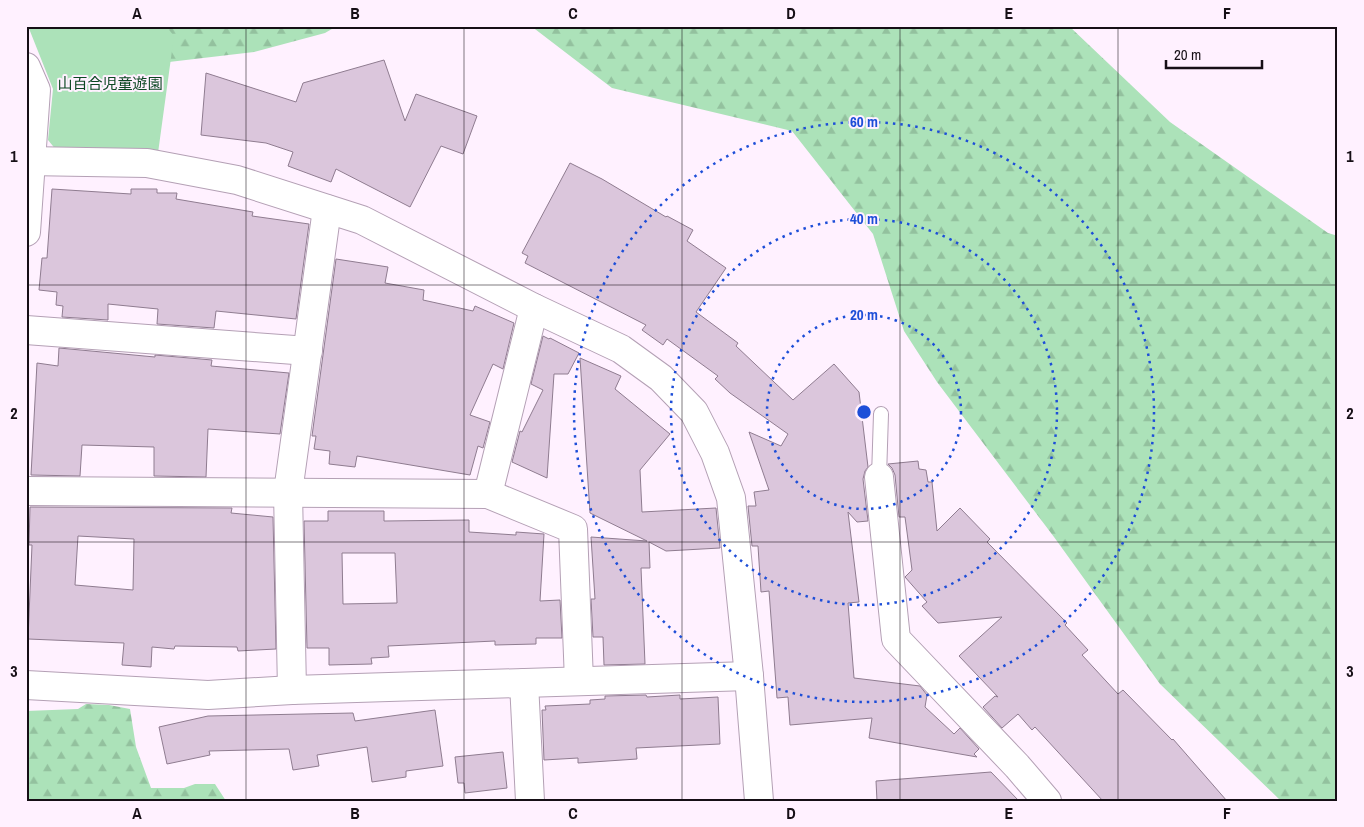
<svg xmlns="http://www.w3.org/2000/svg" width="1364" height="827" font-family="'Archivo Narrow','Noto Sans JP',sans-serif">
<defs>
<pattern id="forest-firs" width="22" height="20" patternUnits="userSpaceOnUse" patternTransform="scale(1.25)"><rect width="22" height="20" fill="#ace2b9"/><path d="M5 1l3.5 6h-7zM16 11l3.5 6h-7z" fill="#93c19e"/></pattern>
</defs>
<rect width="100%" height="100%" fill="#fff1ff"/>
<!-- forest -->
<g fill="url(#forest-firs)">
<polygon points="82,26 337,26 325,33 254,52 101,70"/>
<polygon points="531,26 1069,26 1170,122 1328,233 1338,236 1338,801 1281,801 1160,684 1054,537 937,382 904,331 873,234 792,131 612,88"/>
<polygon points="86,704 109,705 130,709 136,747 151,788 184,788 195,784 215,784 226,801 26,801 26,711 78,709"/>
</g>
<!-- park -->
<polygon fill="#ace2b9" points="28,26 166,26 174,36 158,153 57,151 48,140 53,89"/>
<!-- building -->
<g fill="#dbc6dc" stroke="#8f7c90" fill-rule="evenodd">
<polygon points="384,60 405,121 416,94 477,116 463,154 441,146 410,207 336,169 331,182 288,166 293,152 266,143 201,135 206,73 296,102 303,83"/>
<polygon points="570,163 602,179 666,217 667,216 693,230 687,241 726,268 696,312 738,343 736,346 793,400 834,364 859,392 868,467 865,471 863,479 868,521 857,522 848,512 859,602 848,603 854,678 920,686 927,695 925,707 954,734 960,728 979,749 974,754 977,757 869,738 872,718 790,725 788,697 777,698 769,591 761,592 758,546 752,546 748,506 756,506 754,492 769,490 749,432 781,446 788,434 730,393 715,379 718,376 667,339 663,345 642,330 646,325 525,263 528,256 522,253"/>
<polygon points="52,189 131,194 131,189 157,189 157,193 177,193 176,199 253,212 252,216 309,224 296,319 216,311 214,328 157,324 158,309 108,304 108,320 62,317 63,306 56,305 57,292 39,290 42,258 47,258"/>
<polygon points="336,259 388,267 385,283 424,290 423,300 473,311 475,306 514,323 503,369 493,364 470,415 490,422 483,448 478,446 470,475 357,456 355,467 329,464 330,451 314,449 316,436 312,436"/>
<polygon points="543,336 549,339 550,338 579,353 568,374 554,374 547,478 512,462 520,431 522,432 543,390 531,384"/>
<polygon points="59,348 155,357 155,355 212,360 211,366 289,373 280,434 208,429 206,477 154,476 154,447 82,445 80,476 31,475 37,363 58,366"/>
<polygon points="580,358 621,376 615,389 670,434 640,470 642,512 716,508 720,548 666,551 649,542 650,568 641,568 645,664 604,665 603,637 593,637 591,599 595,599 591,537 647,541 590,513"/>
<polygon points="918,461 919,469 926,470 928,482 932,482 937,531 960,508 990,539 987,542 1067,623 1065,625 1088,650 1082,655 1118,694 1123,690 1172,740 1173,739 1227,801 1103,801 1035,727 1032,730 1018,714 1002,728 983,707 995,696 998,697 959,656 1002,617 938,623 922,606 927,602 905,577 912,570 905,517 899,517 895,475 892,468 888,464"/>
<path d="M 30,507 L 232,508 L 231,513 L 273,517 L 276,649 L 238,651 L 237,647 L 175,646 L 174,649 L 152,647 L 151,667 L 122,665 L 124,643 L 28,639 L 32,545 L 29,545 ZM 78,536 L 134,539 L 133,590 L 75,585 Z"/>
<path d="M 328,511 L 384,511 L 384,521 L 469,520 L 469,532 L 516,535 L 516,532 L 544,534 L 540,601 L 560,600 L 562,638 L 536,638 L 536,644 L 495,645 L 495,641 L 388,646 L 389,657 L 371,658 L 372,664 L 329,665 L 329,648 L 307,648 L 304,521 L 328,521 ZM 342,553 L 395,553 L 397,603 L 343,604 Z"/>
<polygon points="646,695 647,697 680,695 680,699 718,697 720,744 636,748 637,759 578,763 578,758 544,760 542,710 546,710 545,706 590,704 590,700 605,699 605,696"/>
<polygon points="435,710 443,766 406,771 406,777 372,782 367,747 317,755 319,766 293,770 289,749 209,751 210,755 167,764 159,727 208,716 353,713 355,721"/>
<polygon points="503,752 507,788 465,793 464,783 458,783 455,757"/>
<polygon points="991,772 1019,801 877,801 876,781"/>
</g>
<g fill="none" stroke-linecap="round" stroke-linejoin="round">
<!-- service casing -->
<g stroke="#b4a0b5" stroke-width="16">
<polyline id="service" points="879,477 881,414"/>
</g>
<!-- minor casing -->
<g stroke="#b4a0b5" stroke-width="30">
<g id="minor">
<polyline points="26,67 36,90 26,232"/>
<polyline points="26,161 147,163 237,180 362,220 534,308 621,349 661,378 694,412 715,453 731,498 749,676 759,801"/>
<polyline points="26,330 308,351"/>
<polyline points="879,477 896,639 1017,766 1047,801"/>
<polyline points="26,491 488,494 573,529 579,681"/>
<polyline points="488,494 534,308"/>
<polyline points="524,683 530,801"/>
<polyline points="26,685 208,695 292,690 749,676"/>
<polyline points="292,690 288,492 327,209"/>
</g>
</g>
<!-- service -->
<use href="#service" stroke="#fff" stroke-width="14"/>
<!-- minor -->
<use href="#minor" stroke="#fff" stroke-width="28"/>
</g>
<!-- grid -->
<path fill="none" stroke="#160f16" stroke-width="1" stroke-opacity="0.55" d="M 246,26 L 246,801M 464,26 L 464,801M 682,26 L 682,801M 900,26 L 900,801M 1118,26 L 1118,801M 26,285 L 1338,285M 26,542 L 1338,542"/>
<!-- distance rings -->
<g fill="none" stroke="#1d4ed8" stroke-width="2.5" stroke-dasharray="2.5 5">
<circle cx="864" cy="412" r="97"/>
<circle cx="864" cy="412" r="193"/>
<circle cx="864" cy="412" r="290"/>
</g>
<g text-anchor="middle" dominant-baseline="central" stroke-width="4" stroke-linejoin="round" paint-order="stroke">
<!-- park labels -->
<g font-size="15" fill="#0c4723" stroke="#fff1ff">
<text x="110" y="83">山百合児童遊園</text>
</g>
</g>
<circle cx="864" cy="412" r="8" fill="#1d4ed8" stroke="#fff1ff" stroke-width="2.5"/>
<g font-size="15" text-anchor="middle" font-weight="bold" fill="#1d4ed8" stroke="#fff1ff" stroke-width="4" stroke-linejoin="round" paint-order="stroke">
<text x="864" y="127">60 m</text>
<text x="864" y="224">40 m</text>
<text x="864" y="320">20 m</text>
</g>
<!-- border -->
<rect width="1364" height="827" fill="none" stroke="#fff1ff" stroke-width="55"/>
<!-- scale -->
<path d="M1166 60v8h96v-8" fill="none" stroke="#160f16" stroke-width="2.5"/>
<text x="1174" y="60" font-size="15" fill="#160f16" stroke="#fff1ff" stroke-width="4" paint-order="stroke">20 m</text>
<rect x="28" y="28" width="1308" height="772" fill="none" stroke="#160f16" stroke-width="2"/>
<g font-size="16" text-anchor="middle" font-weight="bold" fill="#160f16">
<text x="137" y="19">A</text>
<text x="355" y="19">B</text>
<text x="573" y="19">C</text>
<text x="791" y="19">D</text>
<text x="1009" y="19">E</text>
<text x="1227" y="19">F</text>
<text x="14" y="162">1</text>
<text x="1350" y="162">1</text>
<text x="14" y="419">2</text>
<text x="1350" y="419">2</text>
<text x="14" y="677">3</text>
<text x="1350" y="677">3</text>
<text x="137" y="819">A</text>
<text x="355" y="819">B</text>
<text x="573" y="819">C</text>
<text x="791" y="819">D</text>
<text x="1009" y="819">E</text>
<text x="1227" y="819">F</text>
</g>
</svg>
